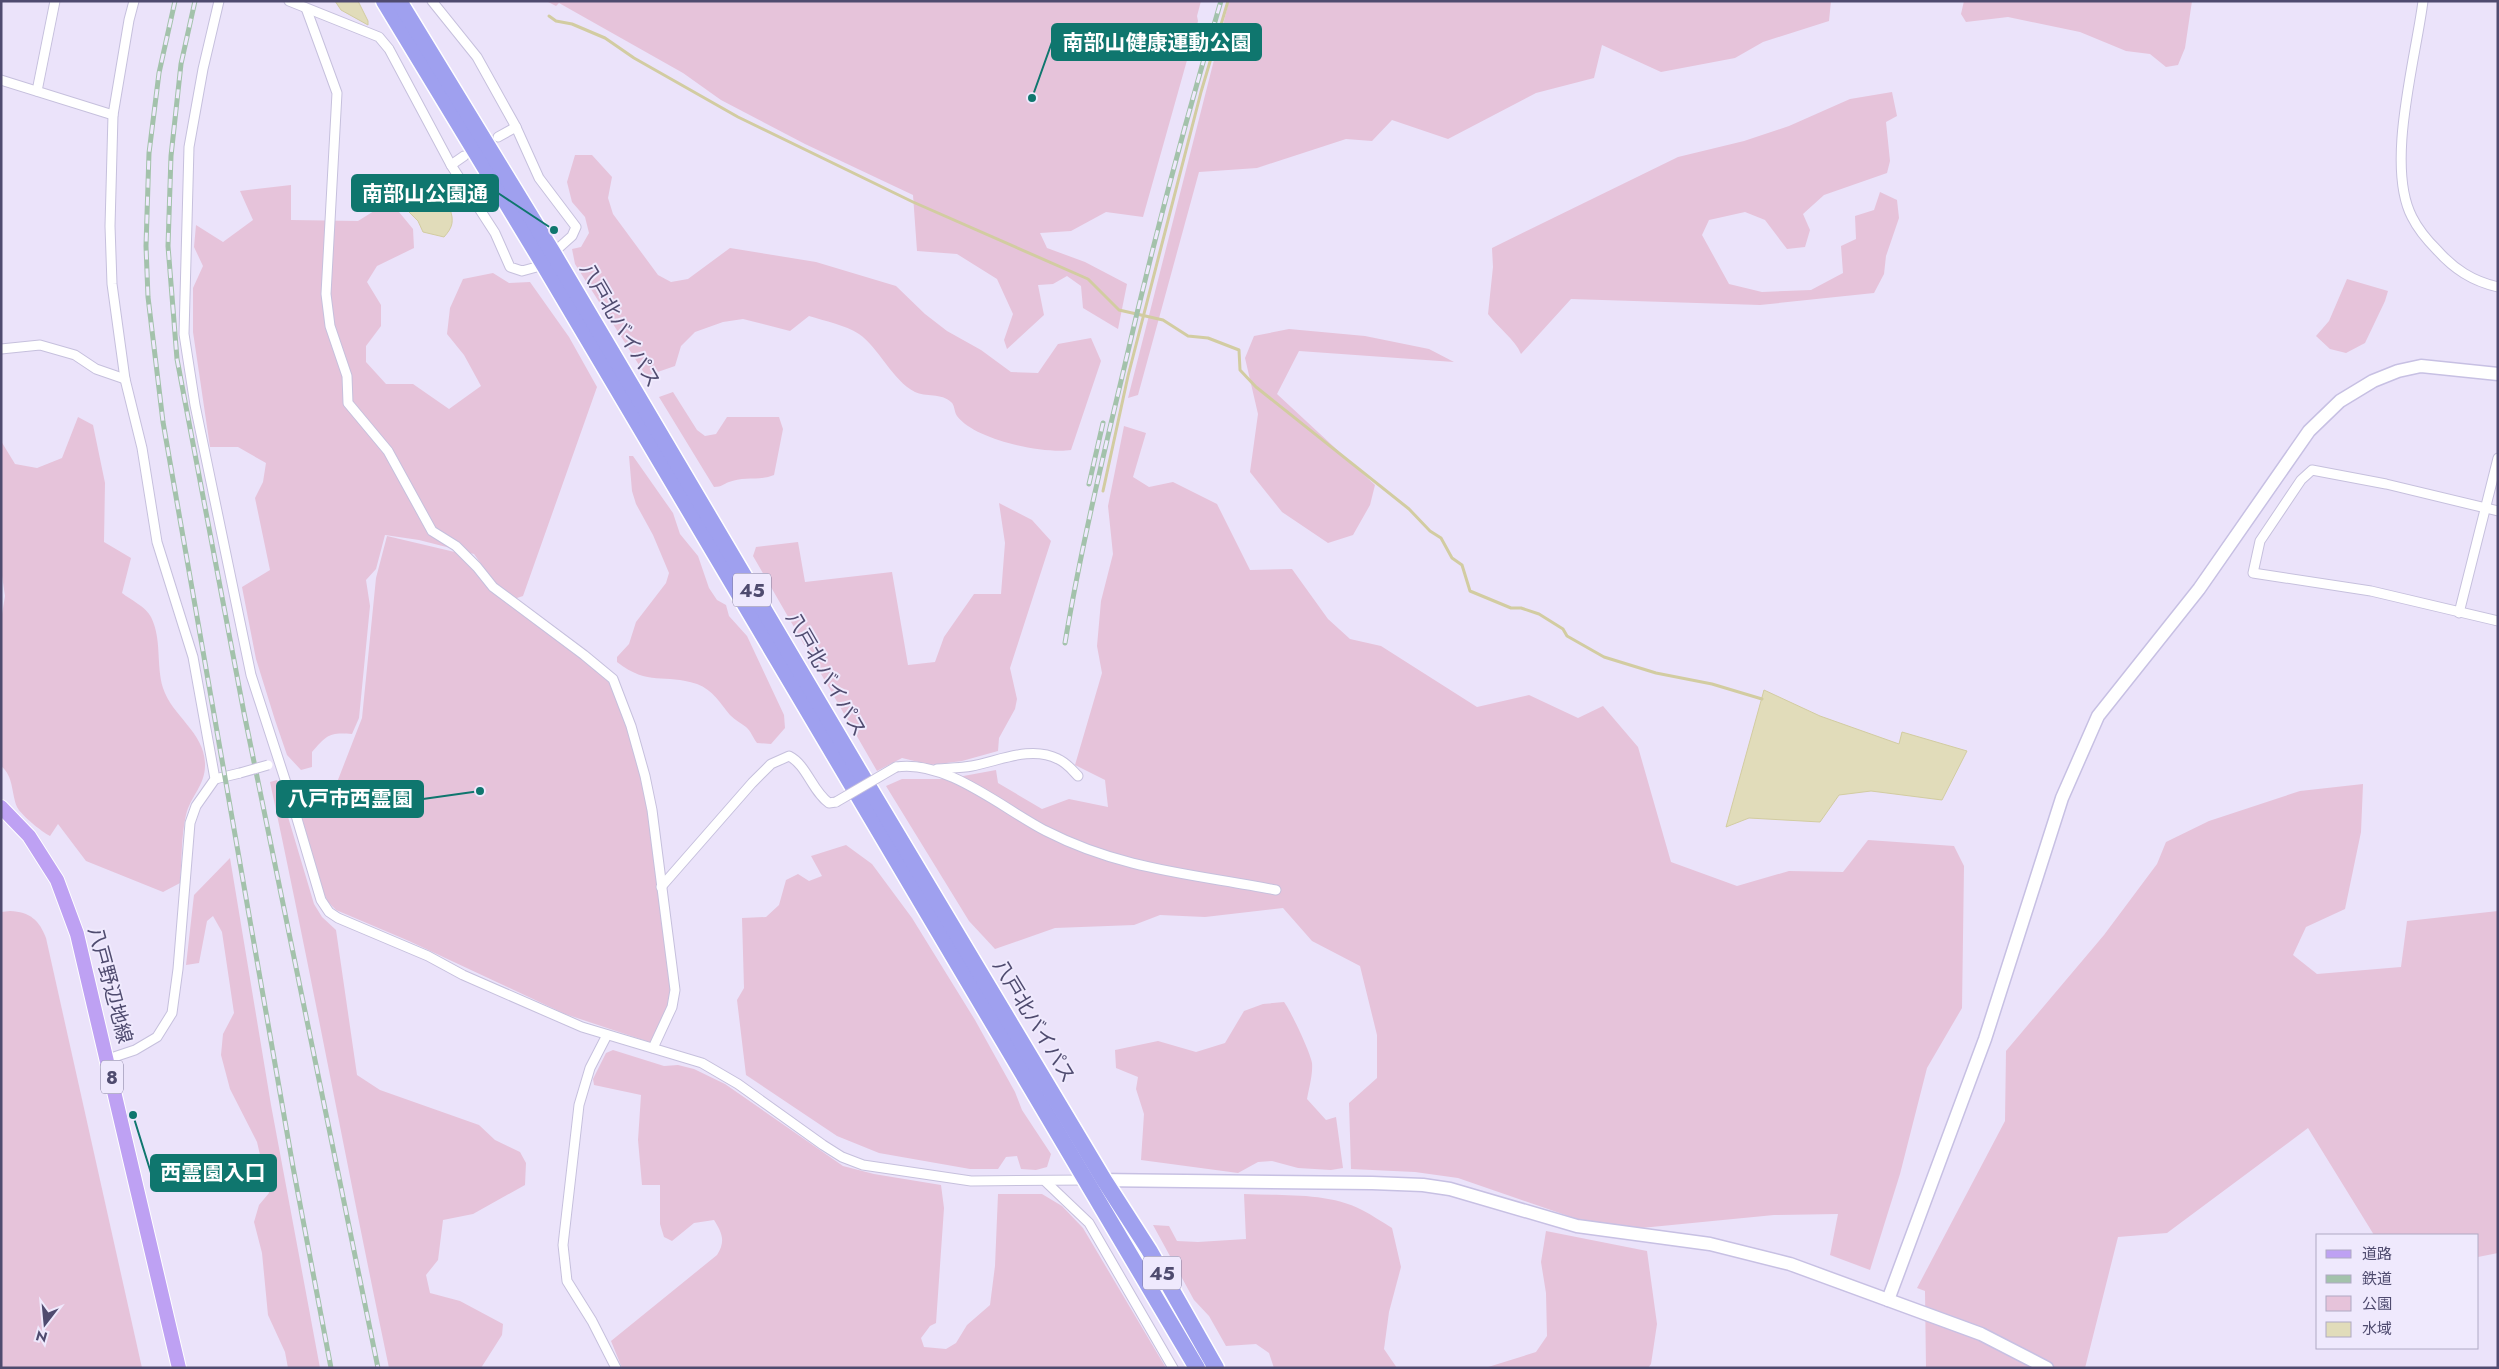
<svg xmlns="http://www.w3.org/2000/svg" width="2499" height="1369" font-family="Jost,'Noto Sans JP',sans-serif">
<rect width="100%" height="100%" fill="#ebe3fa"/>
<!-- green -->
<g fill="#e6c3da">
<polygon points="546,1 1201,1 1197,16 1198,21 1143,217 1106,212 1071,231 1040,233 1047,248 1085,262 1127,284 1118,329 1083,308 1081,286 1067,276 1053,284 1038,285 1044,315 1007,349 1004,340 1013,314 997,279 957,254 917,251 913,195 805,144 721,100 683,73 559,3 556,6"/>
<polygon points="1229,1 1831,1 1829,21 1763,42 1735,58 1661,72 1602,45 1594,78 1536,93 1448,139 1392,120 1372,141 1346,139 1257,168 1199,172 1138,395 1128,398"/>
<polygon points="1964,1 2192,1 2185,48 2178,65 2166,67 2150,54 2126,51 2080,32 2008,17 1966,22 1961,14"/>
<path d="M 1892,92 L 1897,116 L 1886,122 L 1890,161 L 1887,173 L 1824,195 L 1803,214 L 1810,230 L 1805,247 L 1787,249 L 1765,220 L 1745,212 L 1709,220 L 1702,235 L 1729,284 L 1762,292 L 1811,290 L 1843,273 L 1841,246 L 1856,239 L 1855,216 L 1874,210 L 1880,192 L 1897,200 L 1899,218 L 1886,256 L 1884,274 L 1874,293 L 1760,305 L 1571,299 L 1521,354 C 1515,339 1498,328 1488,314 L 1493,267 L 1492,248 L 1678,157 L 1744,141 L 1789,126 L 1850,99 Z"/>
<path d="M 575,155 L 592,155 L 612,177 L 608,198 L 613,214 L 658,275 L 671,282 L 688,279 L 730,248 L 816,262 L 896,286 L 925,314 L 947,331 L 981,350 L 1011,372 L 1038,373 L 1058,344 L 1091,338 L 1101,361 L 1071,450 C 1043,454 975,440 957,416 C 954,412 955,405 951,402 C 942,393 925,397 915,392 C 892,380 879,348 859,334 C 845,325 825,321 809,316 L 790,331 L 743,319 L 723,322 L 695,332 L 681,346 L 675,366 L 646,376 L 575,264 L 572,249 L 581,247 L 589,233 L 585,217 L 572,202 L 567,182 Z"/>
<path d="M 291,185 L 291,220 L 358,221 L 390,201 L 413,229 L 414,248 L 377,266 L 367,282 L 381,305 L 381,326 L 366,346 L 366,362 L 386,384 L 413,384 L 449,409 L 481,386 L 464,355 L 447,334 L 450,308 L 463,279 L 493,273 L 509,283 L 530,282 L 569,337 L 597,387 L 523,596 L 514,599 L 494,582 L 474,554 L 419,540 L 385,535 L 376,569 L 366,580 L 370,606 L 359,718 L 352,734 C 329,732 327,735 312,752 L 312,767 L 301,770 L 287,755 L 275,720 L 256,659 L 242,587 L 270,570 L 255,498 L 263,482 L 266,463 L 238,447 L 210,447 L 193,332 L 193,288 L 203,266 L 194,247 L 196,225 L 223,242 L 253,220 L 240,191 Z"/>
<polygon points="2347,279 2388,291 2385,301 2365,343 2346,353 2330,349 2316,336 2329,321"/>
<polygon points="1289,329 1365,336 1429,349 1454,362 1299,351 1277,394 1375,485 1370,505 1353,535 1328,543 1282,512 1250,472 1258,414 1245,358 1254,336"/>
<path d="M 673,392 L 697,430 L 705,436 L 716,434 L 727,417 L 779,417 L 783,429 L 774,475 C 760,481 743,476 729,482 C 723,484 722,487 714,487 L 659,397 Z"/>
<path d="M 78,417 L 93,425 L 105,483 L 104,542 L 131,558 L 122,593 C 131,600 146,607 151,617 C 162,639 156,665 163,688 C 172,716 204,732 205,763 C 206,785 191,795 186,815 C 181,836 182,861 180,883 L 163,892 L 86,861 L 58,824 L 50,836 C 42,832 21,815 17,807 C 11,792 14,777 1,766 L 1,620 L 5,596 L 1,569 L 1,441 L 15,464 L 37,468 L 62,458 Z"/>
<polygon points="1124,426 1146,433 1133,477 1149,487 1173,482 1217,504 1250,570 1292,569 1328,619 1350,639 1381,646 1477,707 1529,695 1578,718 1603,706 1638,747 1671,862 1737,886 1789,871 1843,872 1868,840 1954,846 1964,866 1962,1008 1927,1068 1900,1174 1870,1270 1830,1255 1838,1214 1774,1215 1641,1228 1577,1219 1458,1178 1415,1172 1351,1169 1349,1103 1377,1078 1377,1035 1360,966 1312,941 1283,908 1205,917 1160,915 1134,925 1055,928 995,949 969,921 886,786 902,779 947,779 996,770 998,783 1042,809 1069,799 1108,807 1105,780 1075,765 1102,673 1097,646 1101,601 1113,554 1108,506"/>
<path d="M 629,456 L 633,456 L 673,513 L 680,534 L 698,556 L 709,588 L 717,600 L 726,605 L 729,616 L 747,636 L 784,715 L 785,728 L 771,744 L 757,743 C 753,738 751,731 746,727 C 741,723 735,720 730,715 C 720,703 713,690 697,684 C 664,673 649,687 617,662 L 617,657 L 629,644 L 636,622 L 666,583 L 669,573 L 653,535 L 636,504 L 632,491 Z"/>
<polygon points="999,503 1032,520 1051,541 1010,668 1017,699 1015,709 999,738 998,751 962,761 931,765 902,758 877,771 753,556 756,547 798,542 805,582 892,572 908,665 935,662 944,637 974,594 1001,594 1005,543"/>
<path d="M 387,536 L 459,553 L 610,679 C 642,749 649,819 658,894 C 662,927 667,960 672,993 L 672,1001 L 652,1043 L 565,1014 L 409,941 L 336,910 L 328,902 L 324,894 L 296,797 L 336,785 L 362,718 L 376,578 Z"/>
<path d="M 277,780 L 314,904 L 322,917 L 336,930 L 357,1075 L 380,1090 L 479,1125 L 495,1140 L 520,1152 L 526,1163 L 525,1185 L 473,1214 L 443,1220 L 438,1260 L 426,1275 L 430,1293 L 460,1301 L 503,1324 L 502,1335 L 481,1368 L 389,1368 C 348,1173 312,977 270,782 Z"/>
<polygon points="2363,784 2361,832 2345,909 2306,927 2293,955 2317,974 2401,967 2407,921 2498,911 2498,1253 2478,1257 2478,1235 2374,1235 2308,1128 2167,1233 2118,1237 2085,1368 1926,1368 1925,1291 1917,1288 2005,1121 2006,1051 2104,935 2157,864 2166,842 2209,821 2300,791"/>
<polygon points="846,845 872,864 912,918 975,1020 1015,1092 1022,1110 1051,1154 1047,1167 1036,1170 1021,1169 1017,1156 1006,1157 998,1169 970,1169 879,1153 837,1136 746,1075 737,1000 744,988 742,918 766,917 779,905 786,880 798,874 809,881 822,876 811,856"/>
<polygon points="230,858 271,1105 320,1368 288,1368 285,1352 268,1315 262,1253 254,1222 259,1205 269,1193 257,1142 230,1089 221,1055 223,1034 234,1013 222,932 213,916 207,921 199,963 186,965 194,895"/>
<path d="M 10,911 C 30,912 39,920 46,938 L 142,1368 L 1,1368 L 1,912 Z"/>
<path d="M 1284,1002 C 1290,1009 1311,1054 1312,1063 C 1313,1074 1309,1088 1307,1099 L 1326,1120 L 1336,1117 L 1343,1168 L 1331,1170 L 1298,1168 L 1272,1161 L 1258,1162 L 1238,1173 L 1141,1160 L 1144,1114 L 1136,1089 L 1138,1077 L 1116,1068 L 1115,1050 L 1158,1041 L 1196,1052 L 1225,1043 L 1244,1011 L 1263,1004 Z"/>
<path d="M 613,1050 L 664,1066 L 678,1065 L 694,1069 L 725,1084 L 843,1166 L 874,1174 L 941,1185 L 944,1208 L 936,1323 L 930,1326 L 921,1338 L 924,1347 L 946,1349 L 956,1343 L 967,1325 L 990,1305 L 995,1266 L 998,1194 L 1042,1194 L 1062,1206 L 1083,1228 L 1166,1368 L 622,1368 L 611,1341 L 717,1255 C 726,1241 722,1233 714,1220 L 694,1223 L 672,1241 L 664,1237 L 660,1224 L 660,1185 L 642,1185 L 638,1140 L 641,1095 L 594,1085 L 593,1079 L 606,1053 Z"/>
<path d="M 1244,1194 C 1282,1196 1328,1192 1362,1210 C 1372,1215 1382,1222 1392,1228 L 1401,1267 L 1389,1312 L 1384,1349 L 1397,1368 L 1274,1368 L 1269,1353 L 1256,1344 L 1226,1346 L 1209,1316 L 1194,1300 L 1153,1225 L 1169,1226 L 1177,1241 L 1198,1242 L 1246,1239 Z"/>
<polygon points="1546,1231 1647,1251 1657,1324 1651,1364 1648,1368 1485,1368 1536,1352 1547,1336 1546,1293 1541,1262"/>
</g>
<!-- water -->
<g fill="#e1dcba" stroke="#d2cca1">
<polygon points="335,1 358,1 368,21 368,25 341,10"/>
<path d="M 442,205 L 450,209 C 454,221 453,227 444,237 L 423,232 L 418,221 L 408,211 L 410,207 L 425,209 Z"/>
<polygon points="1764,690 1820,716 1899,744 1902,732 1967,751 1942,800 1871,791 1839,795 1820,822 1749,818 1726,827"/>
</g>
<g fill="none" stroke-linecap="round" stroke-linejoin="round">
<!-- stream -->
<g stroke="#d2cca1" stroke-width="3">
<polyline points="549,16 556,21 572,24 605,38 634,58 738,117 913,202 1088,279 1119,310 1163,320 1188,336 1208,338 1239,350 1240,370 1256,387 1409,509 1430,531 1441,538 1452,558 1462,565 1470,591 1511,608 1521,608 1539,614 1563,629 1567,636 1604,657 1656,673 1712,684 1762,699"/>
<polyline points="1103,491 1128,376 1201,92 1228,1"/>
</g>
<!-- street casing -->
<g stroke="#c6c0dd" stroke-width="11">
<g id="street">
<polyline points="219,1 203,69 189,147 184,334 195,405 251,675 290,795 321,900 329,912 338,918 428,956 463,975 582,1027 702,1063 738,1084 823,1145 842,1157 863,1165 971,1181 1087,1180"/>
<polyline points="289,1 379,37 389,49 451,165 495,233 510,267 522,271 544,265"/>
<polyline points="432,1 477,57 516,127 539,178 576,227 572,236 553,253"/>
<path d="M 2423,1 C 2416,58 2385,165 2412,217 C 2418,229 2427,240 2437,250 C 2454,269 2472,281 2498,287"/>
<polyline points="306,8 337,93 326,294 330,326 347,376 348,403 388,451 432,531 456,546 477,567 493,587 584,655 613,679 631,726 645,776 652,810 675,990 672,1007 653,1048"/>
<polyline points="1,80 113,115"/>
<polyline points="37,91 55,1"/>
<polyline points="498,137 516,127"/>
<polyline points="451,165 464,156"/>
<polyline points="1,349 40,345 75,355 96,369 125,379"/>
<polyline points="2498,511 2386,484 2312,470 2301,480 2260,541 2253,573 2371,591 2498,621"/>
<polyline points="2459,613 2498,458"/>
<path d="M 896,767 C 946,759 1003,809 1046,831 C 1122,870 1194,874 1276,890"/>
<path d="M 937,769 C 949,768 961,768 972,766 C 999,761 1031,745 1058,759 C 1067,763 1072,770 1078,776"/>
<polyline points="215,779 240,773"/>
<path d="M 661,887 L 752,783 L 771,764 L 789,756 C 807,765 812,791 829,803 L 836,802"/>
<polyline points="607,1035 590,1068 579,1105 563,1245 567,1281 592,1321 616,1368"/>
<polyline points="108,1059 135,1050 157,1037 172,1013 178,969 190,823 196,806 215,779 193,657 157,542 142,448 125,379 112,284 110,226 113,115 129,20 134,1"/>
<polyline points="1046,1182 1089,1223 1173,1368"/>
</g>
</g>
<!-- secondary casing -->
<g stroke="#c7c0e3" stroke-width="15">
<g id="secondary">
<polyline points="1097,1180 1372,1183 1423,1185 1450,1189 1577,1226 1710,1244 1790,1264 1981,1334 2047,1368"/>
<polyline points="1888,1300 1985,1039 2062,798 2098,716 2199,589 2309,431 2340,401 2373,381 2398,371 2421,366 2498,374"/>
</g>
</g>
<!-- primary casing -->
<g stroke="#fff" stroke-width="16">
<polyline id="primary" points="1,807 29,836 57,880 77,934 179,1368"/>
</g>
<!-- highway casing -->
<g stroke="#fff" stroke-width="19">
<g id="highway">
<polyline points="384,1 544,265 1197,1368"/>
<polyline points="399,1 553,253 858,769 1104,1180 1149,1250 1216,1368"/>
</g>
</g>
<!-- street -->
<use href="#street" stroke="#fff" stroke-width="9"/>
<!-- secondary -->
<use href="#secondary" stroke="#fff" stroke-width="12"/>
<!-- primary -->
<use href="#primary" stroke="#bea1f3" stroke-width="14"/>
<!-- highway -->
<use href="#highway" stroke="#9fa0ef" stroke-width="16"/>
<!-- rail casing -->
<g stroke="#a3c2ab" stroke-width="5">
<g id="rail">
<polyline points="175,1 159,73 149,153 146,246 148,297 163,422 293,1167 331,1368"/>
<polyline points="195,1 181,64 171,156 168,246 177,359 244,713 378,1368"/>
<polyline points="1089,484 1103,423"/>
<path d="M 1065,643 C 1080,553 1101,465 1122,377 C 1151,251 1184,125 1221,1"/>
</g>
</g>
<!-- rail -->
<use href="#rail" stroke="#efe9fd" stroke-width="3" stroke-dasharray="9" stroke-linecap="butt"/>
<!-- street-bridge casing -->
<g stroke="#c6c0dd" stroke-width="11" stroke-linecap="butt">
<g id="street-bridge">
<polyline points="240,773 268,765"/>
<polyline points="836,802 896,767"/>
</g>
</g>
<!-- street-bridge -->
<use href="#street-bridge" stroke="#fff" stroke-width="9"/>
</g>
<g text-anchor="middle" dominant-baseline="central" stroke-width="4" stroke-linejoin="round" paint-order="stroke">
<!-- shield labels -->
<g fill="#efe9fd" stroke="#7f7a9a" stroke-width="1">
<rect x="733" y="573.5" width="38" height="33" rx="4"/>
<rect x="101" y="1060.5" width="22" height="33" rx="4"/>
<rect x="1143" y="1256.5" width="38" height="33" rx="4"/>
</g>
<g font-size="19" font-weight="bold" fill="#4f4b6f">
<text x="752" y="590">45</text>
<text x="112" y="1077">8</text>
<text x="1162" y="1273">45</text>
</g>
<!-- street labels -->
<g font-size="20" fill="#4f4b6f" stroke="#efe9fd">
<text transform="translate(620 325) rotate(60)">八戸北バイパス</text>
<text transform="translate(826 674) rotate(60)">八戸北バイパス</text>
<text transform="translate(110 985) rotate(75)">八戸野辺地線</text>
<text transform="translate(1034 1021) rotate(59)">八戸北バイパス</text>
</g>
</g>
<!-- callouts -->
<path fill="none" stroke="#0f766e" stroke-width="2" d="M1032 98L1052 42M554 230L498 193M480 791L423 799M133 1115L151 1173"/>
<g fill="#0f766e" stroke="#efe9fd" stroke-width="2">
<circle cx="1032" cy="98" r="5"/>
<circle cx="554" cy="230" r="5"/>
<circle cx="480" cy="791" r="5"/>
<circle cx="133" cy="1115" r="5"/>
</g>
<g fill="#0f766e" stroke="#0f766e" stroke-width="2">
<rect x="1052" y="24" width="209" height="36" rx="5"/>
<rect x="352" y="175" width="146" height="36" rx="5"/>
<rect x="277" y="781" width="146" height="36" rx="5"/>
<rect x="151" y="1155" width="125" height="36" rx="5"/>
</g>
<g font-size="21" text-anchor="middle" font-weight="bold" fill="#fff">
<text x="1157" y="50">南部山健康運動公園</text>
<text x="425" y="201">南部山公園通</text>
<text x="350" y="806">八戸市西霊園</text>
<text x="213" y="1180">西霊園入口</text>
</g>
<!-- border -->
<rect width="2499" height="1369" fill="none" stroke="#4f4b6f" stroke-width="5"/>
<!-- legend -->
<rect x="2316" y="1234" width="162" height="115" fill="#efe9fd" stroke="#afaac4"/>
<rect x="2326" y="1250" width="25" height="8" fill="#bea1f3" stroke="#afaac4"/>
<text x="2362" y="1259" font-size="15" fill="#4f4b6f">道路</text>
<rect x="2326" y="1275" width="25" height="8" fill="#a3c2ab" stroke="#afaac4"/>
<text x="2362" y="1284" font-size="15" fill="#4f4b6f">鉄道</text>
<rect x="2326" y="1296" width="25" height="15" fill="#e6c3da" stroke="#afaac4"/>
<text x="2362" y="1309" font-size="15" fill="#4f4b6f">公園</text>
<rect x="2326" y="1322" width="25" height="15" fill="#e1dcba" stroke="#afaac4"/>
<text x="2362" y="1334" font-size="15" fill="#4f4b6f">水域</text>
<!-- north arrow -->
<g transform="translate(45 1324) rotate(196)" stroke="#efe9fd" stroke-width="4" paint-order="stroke">
<path d="M0-4L9 19L0 12L-9 19Z" fill="#4f4b6f"/>
<text y="-8" font-size="14" font-weight="bold" text-anchor="middle" fill="#4f4b6f">N</text>
</g>
</svg>
